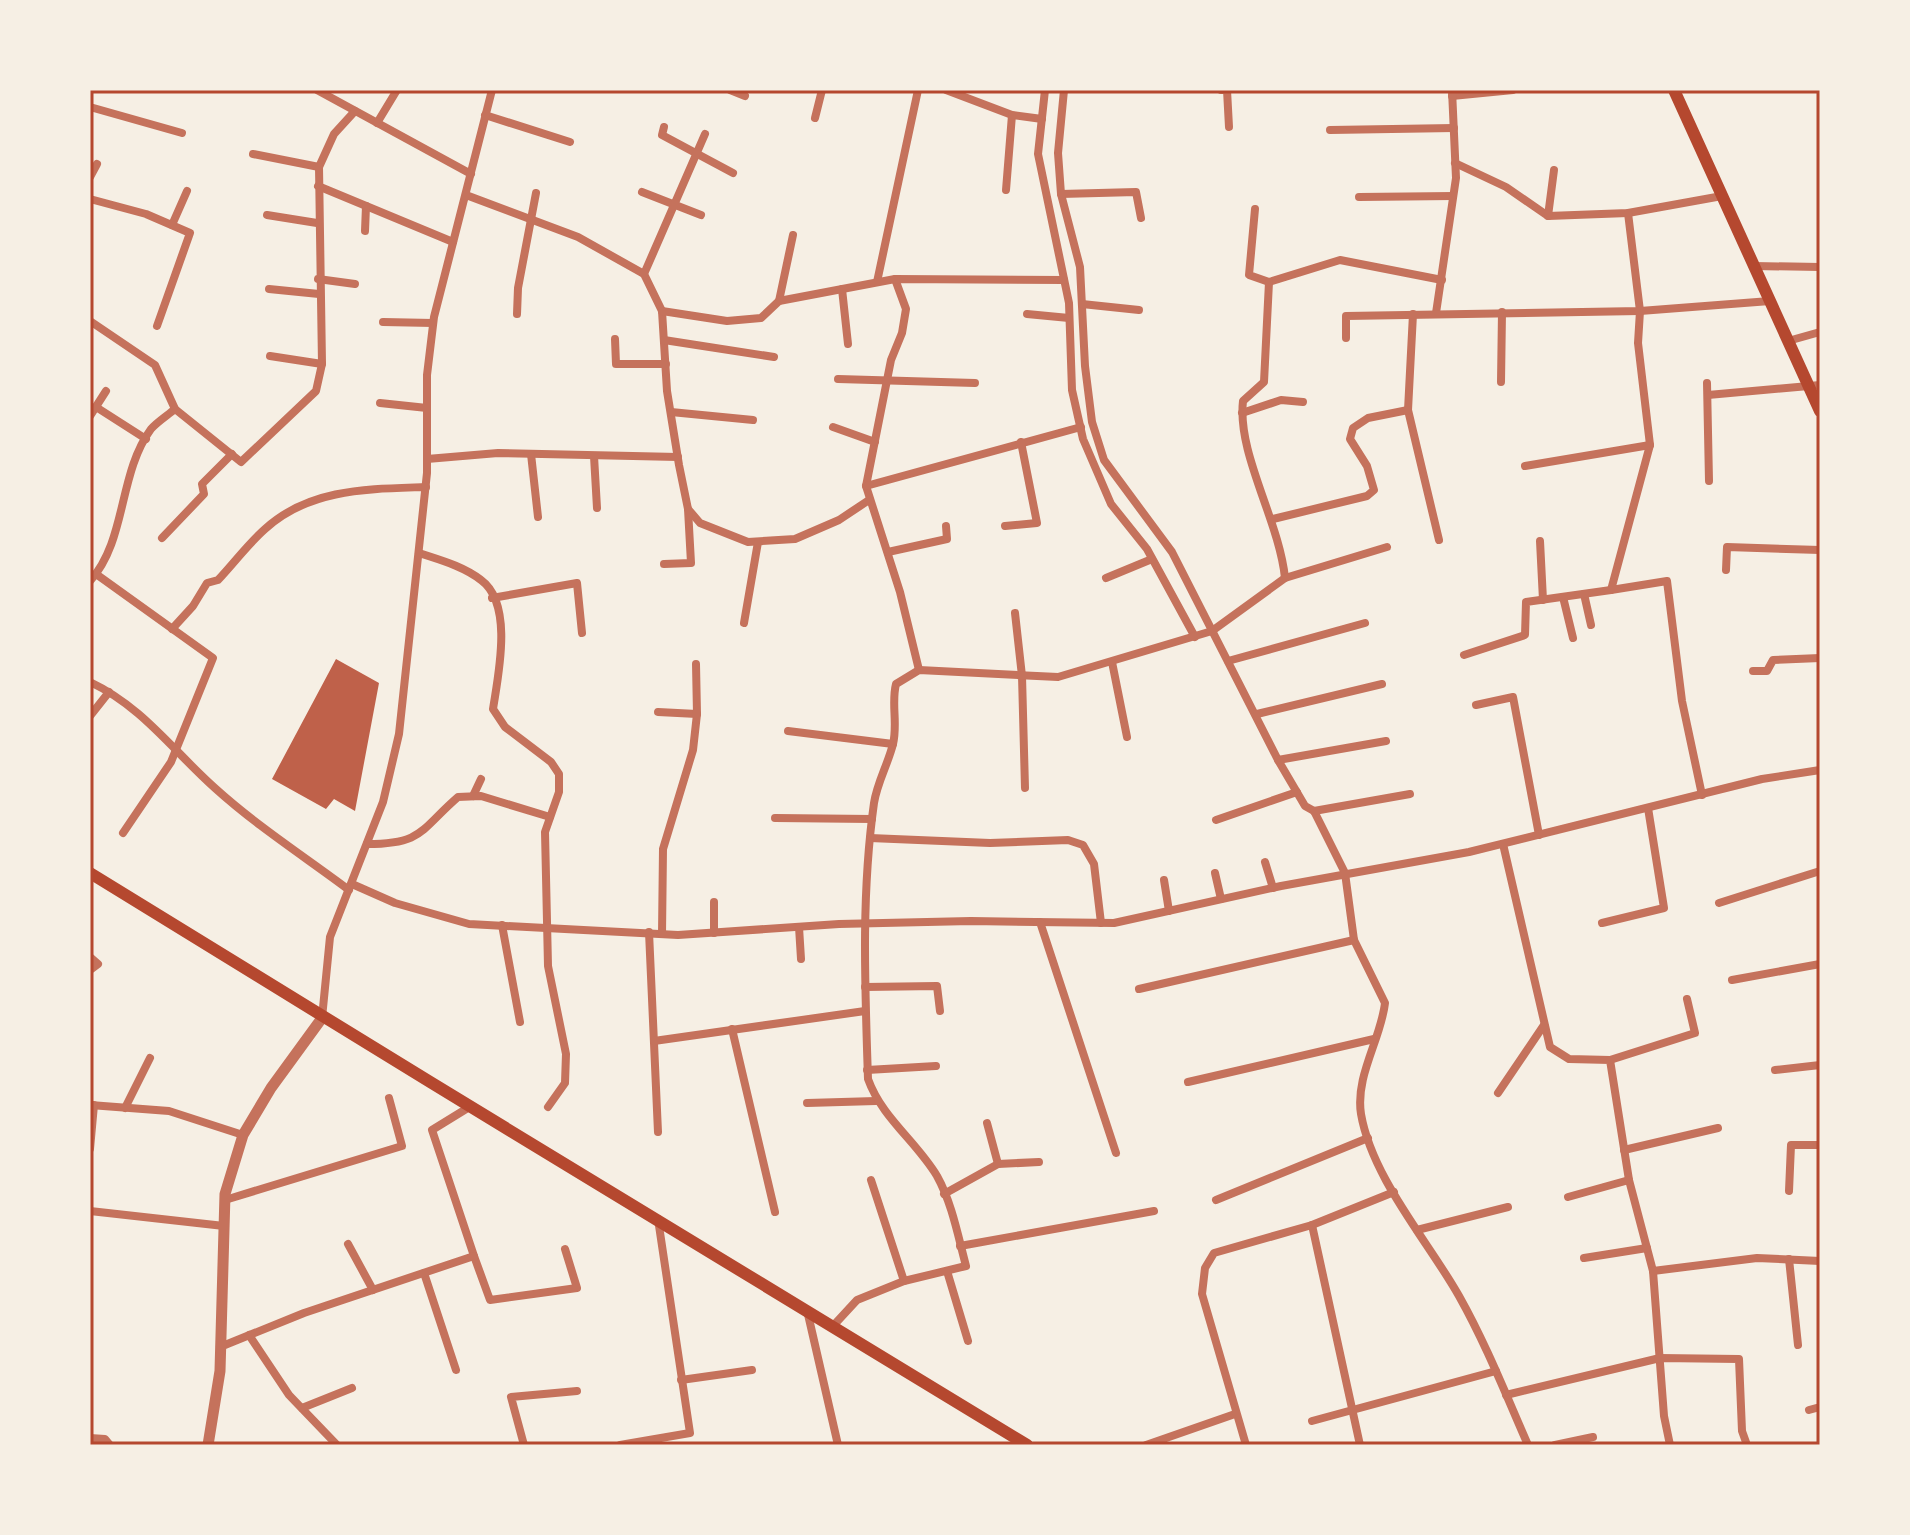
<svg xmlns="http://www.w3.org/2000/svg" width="1910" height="1535" font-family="'Fira Sans Condensed',sans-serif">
<rect width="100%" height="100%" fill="#f6efe4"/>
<!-- building -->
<polygon fill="#bf614a" points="336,659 379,683 355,811 334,799 326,809 272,779"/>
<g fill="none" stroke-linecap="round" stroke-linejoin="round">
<!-- minor -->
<g stroke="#c5725c" stroke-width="8">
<polyline points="317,90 471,174"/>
<polyline points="730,90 745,96"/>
<polyline points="946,90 1012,115 1042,119"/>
<polyline points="1045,90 1038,154 1069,303 1072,390 1083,439 1111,504 1147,549 1195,637"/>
<path d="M 1064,90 L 1058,153 L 1061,194 L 1080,267 L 1085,366 L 1092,422 L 1104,460 L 1172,552 L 1278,760 L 1305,806 L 1314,811 L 1345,873 L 1354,940 L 1385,1003 C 1381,1039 1355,1076 1361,1114 C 1372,1178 1428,1241 1459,1296 C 1486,1344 1506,1395 1528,1445"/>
<polyline points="1221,90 1227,90 1229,127"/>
<polyline points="1452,96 1513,90"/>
<polyline points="90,107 182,133"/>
<polyline points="485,115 570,142"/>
<polyline points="815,118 822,90"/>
<polyline points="377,123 397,90"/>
<polyline points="664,127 662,135 733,173"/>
<polyline points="1330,130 1454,128"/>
<polyline points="253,154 319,167"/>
<polyline points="1455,163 1506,187 1548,216 1628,213 1722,196"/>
<polyline points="90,177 97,164"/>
<polyline points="318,186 453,242"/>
<polyline points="1006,190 1012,115"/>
<polyline points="642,192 701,215"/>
<polyline points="1061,194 1136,192 1141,218"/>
<polyline points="466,195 578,237 644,274 662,311 667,391 679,465 688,509 700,523 748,542 795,539 839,520 869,500"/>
<polyline points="1359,197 1453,196"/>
<polyline points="90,199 146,214 190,233 157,326"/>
<polyline points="1255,209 1249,275 1269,282 1340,260 1442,280"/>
<polyline points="1628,213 1640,311 1638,343 1650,445 1611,590 1667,581 1682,701 1702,795"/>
<polyline points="267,215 317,223"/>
<polyline points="1548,216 1554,170"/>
<polyline points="172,225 187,191"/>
<polyline points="365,231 366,206"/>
<polyline points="1754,266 1820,267"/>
<polyline points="644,274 705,134"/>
<polyline points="318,279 355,284"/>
<polyline points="895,279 906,309 902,333 891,360 866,486 900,592 919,670"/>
<polyline points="877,282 918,90"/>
<path d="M 1269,282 L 1264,382 L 1243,401 C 1237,454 1279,520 1285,578"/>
<polyline points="269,289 319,294"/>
<polyline points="842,289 848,344"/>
<polyline points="779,301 793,235"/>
<polyline points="1082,304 1139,310"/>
<polyline points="662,311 727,321 761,318 779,301 895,279 1064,280"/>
<polyline points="1436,313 1456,178 1452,90"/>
<polyline points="517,314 518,288 536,193"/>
<polyline points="1027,314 1069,318"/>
<polyline points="1413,314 1408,410 1439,540"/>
<polyline points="90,321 155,365 175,409 241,462 316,391 322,364 319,167 334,134 355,111"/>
<polyline points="383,322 433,323"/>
<polyline points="1346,338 1346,316 1640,311 1770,301"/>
<polyline points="615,339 616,364 666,364"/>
<polyline points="664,340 774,357"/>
<polyline points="1788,341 1820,332"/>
<polyline points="270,356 322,364"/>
<polyline points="838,379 975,383"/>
<polyline points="1501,382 1502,312"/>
<polyline points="1707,383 1709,481"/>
<polyline points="1708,395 1820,385"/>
<polyline points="380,403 427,408"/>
<polyline points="96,407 146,439"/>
<polyline points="671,412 753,420"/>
<polyline points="1242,413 1281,400 1303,402"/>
<polyline points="90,416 106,391"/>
<polyline points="833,427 875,442"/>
<polyline points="531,454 538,517"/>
<polyline points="594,456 597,508"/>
<polyline points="427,459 498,453 678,457"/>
<polyline points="1525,466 1650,445"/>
<polyline points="866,486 1081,427"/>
<polyline points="1273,519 1367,496 1374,490 1367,466 1350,439 1353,428 1368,418 1408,410"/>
<polyline points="1005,526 1037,523 1021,442"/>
<polyline points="162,538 204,494 202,484 232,454"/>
<polyline points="1540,541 1543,600"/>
<polyline points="888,552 947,539 946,526"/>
<path d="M 419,553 C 440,560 463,566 481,580 C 514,604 498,676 493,709 L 505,727 L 551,762 L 559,774 L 559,792 L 545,832 L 548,966 L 566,1054 L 565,1083 L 548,1107"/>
<polyline points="664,564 691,563 688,509"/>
<polyline points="1726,570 1727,547 1820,550"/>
<polyline points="96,574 213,658 171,762 123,833"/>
<polyline points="1106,578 1152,559"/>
<path d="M 90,581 C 127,540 118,474 151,429 C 157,422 168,415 175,409"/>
<polyline points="1584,594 1591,625"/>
<polyline points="1563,597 1573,638"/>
<polyline points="492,598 577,583 582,633"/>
<polyline points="1015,613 1022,676 1025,788"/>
<polyline points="744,623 758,542"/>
<path d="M 172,629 L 193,606 L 207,583 L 218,580 C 234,563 248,544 265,529 C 310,488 369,489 426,487"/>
<polyline points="1464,655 1525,635 1526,602 1611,590"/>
<polyline points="1228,661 1365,623"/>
<polyline points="1112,662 1127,737"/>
<polyline points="1753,671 1767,671 1773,660 1820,658"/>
<path d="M 90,682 C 143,707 173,751 216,789 C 257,826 305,857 349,890"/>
<polyline points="1476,705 1513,697 1539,835"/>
<polyline points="658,712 697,714"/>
<polyline points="1257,714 1382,684"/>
<polyline points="90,716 109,692"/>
<polyline points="788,731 893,744"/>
<polyline points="1278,760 1386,741"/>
<polyline points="473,796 481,779"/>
<polyline points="1314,811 1410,794"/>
<polyline points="775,818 872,819"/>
<polyline points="1216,820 1297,792"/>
<polyline points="870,838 990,843 1068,840 1083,845 1094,864 1101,923"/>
<path d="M 367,844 C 423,844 420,830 458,797 L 481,796 L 550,817"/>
<polyline points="1503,844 1550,1047 1569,1059 1610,1060 1629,1180 1653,1271 1664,1416 1670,1445"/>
<polyline points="1265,862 1273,888"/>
<polyline points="1215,873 1221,899"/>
<polyline points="1164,880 1169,911"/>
<polyline points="352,884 395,903 469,924 678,935 839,924 971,921 1114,923 1281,886 1469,852 1762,779 1820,770"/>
<polyline points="1719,903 1820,871"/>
<polyline points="1040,922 1116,1153"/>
<polyline points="1602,923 1664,908 1648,808"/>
<polyline points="502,925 520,1022"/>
<polyline points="799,927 801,959"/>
<polyline points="649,932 658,1132"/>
<polyline points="714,933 714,902"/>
<polyline points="662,934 663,849 693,750 697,714 696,664"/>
<polyline points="90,957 98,964 90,970"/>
<polyline points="1732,980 1820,964"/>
<polyline points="865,987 937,986 940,1011"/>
<polyline points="1139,989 1354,940"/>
<polyline points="322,1018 330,937 383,802 399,734 427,473 427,375 434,317 492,90"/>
<polyline points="732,1029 775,1212"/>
<polyline points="654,1041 865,1011"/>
<polyline points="1610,1060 1695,1033 1687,999"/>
<polyline points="867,1070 936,1066"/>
<polyline points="1775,1070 1820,1065"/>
<polyline points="1188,1082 1374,1039"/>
<polyline points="1498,1093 1544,1025"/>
<polyline points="807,1103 876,1101"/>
<polyline points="90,1105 169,1111 243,1135"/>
<polyline points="471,1106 432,1130 474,1256"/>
<polyline points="125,1108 150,1058"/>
<polyline points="987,1123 998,1164"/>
<polyline points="90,1149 94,1105"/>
<polyline points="1624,1150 1718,1128"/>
<polyline points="871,1180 904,1281"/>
<polyline points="1789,1191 1791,1145 1820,1145"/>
<polyline points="944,1194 998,1164 1039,1162"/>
<polyline points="1568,1197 1629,1180"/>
<polyline points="225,1200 402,1146 389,1098"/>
<polyline points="1216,1200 1368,1138"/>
<polyline points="90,1211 224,1226"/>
<polyline points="1312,1225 1360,1445"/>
<polyline points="1417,1230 1508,1207"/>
<polyline points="348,1244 373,1290"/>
<polyline points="960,1246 1154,1211"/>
<polyline points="1584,1258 1647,1248"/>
<polyline points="1789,1259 1798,1345"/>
<polyline points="947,1271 968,1341"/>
<polyline points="1653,1271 1757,1258 1820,1261"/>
<polyline points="424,1273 456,1370"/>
<polyline points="807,1310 838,1445"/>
<path d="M 833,1326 L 857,1300 L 904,1281 L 966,1266 C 958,1236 952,1203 937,1176 C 916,1141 882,1118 868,1079 C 865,987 861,895 874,803 C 877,783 888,764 893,744 C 898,724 891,703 896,684 L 919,670 L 1058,677 L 1212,631 L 1285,578 L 1387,547"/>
<polyline points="249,1335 289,1395 337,1445"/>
<polyline points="220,1347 304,1313 474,1256 490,1300 577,1288 565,1249"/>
<polyline points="681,1380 752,1370"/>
<polyline points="1506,1395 1660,1358 1739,1359 1742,1431 1747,1445"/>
<polyline points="302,1408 352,1388"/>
<polyline points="1809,1410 1820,1407"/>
<polyline points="1312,1421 1496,1371"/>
<polyline points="90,1438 105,1439 110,1445"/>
<polyline points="524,1445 511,1397 577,1391"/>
<polyline points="620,1445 690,1433 658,1219"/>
<polyline points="1146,1445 1235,1414"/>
<polyline points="1246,1445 1202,1294 1205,1268 1214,1253 1312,1225 1394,1192"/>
<polyline points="1555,1445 1593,1437"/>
</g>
<!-- tertiary -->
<polyline stroke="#c5725c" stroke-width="11" points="208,1445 220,1371 225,1194 243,1135 271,1088 322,1018"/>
<!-- secondary -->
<g stroke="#b5482f" stroke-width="12">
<polyline points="1674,90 1820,411"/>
<path d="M 90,873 C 401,1066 714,1254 1027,1445"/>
</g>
</g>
<!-- border -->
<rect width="1910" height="1535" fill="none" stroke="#f6efe4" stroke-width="184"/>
<rect x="92" y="92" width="1726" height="1351" fill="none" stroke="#b5482f" stroke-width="3"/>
</svg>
